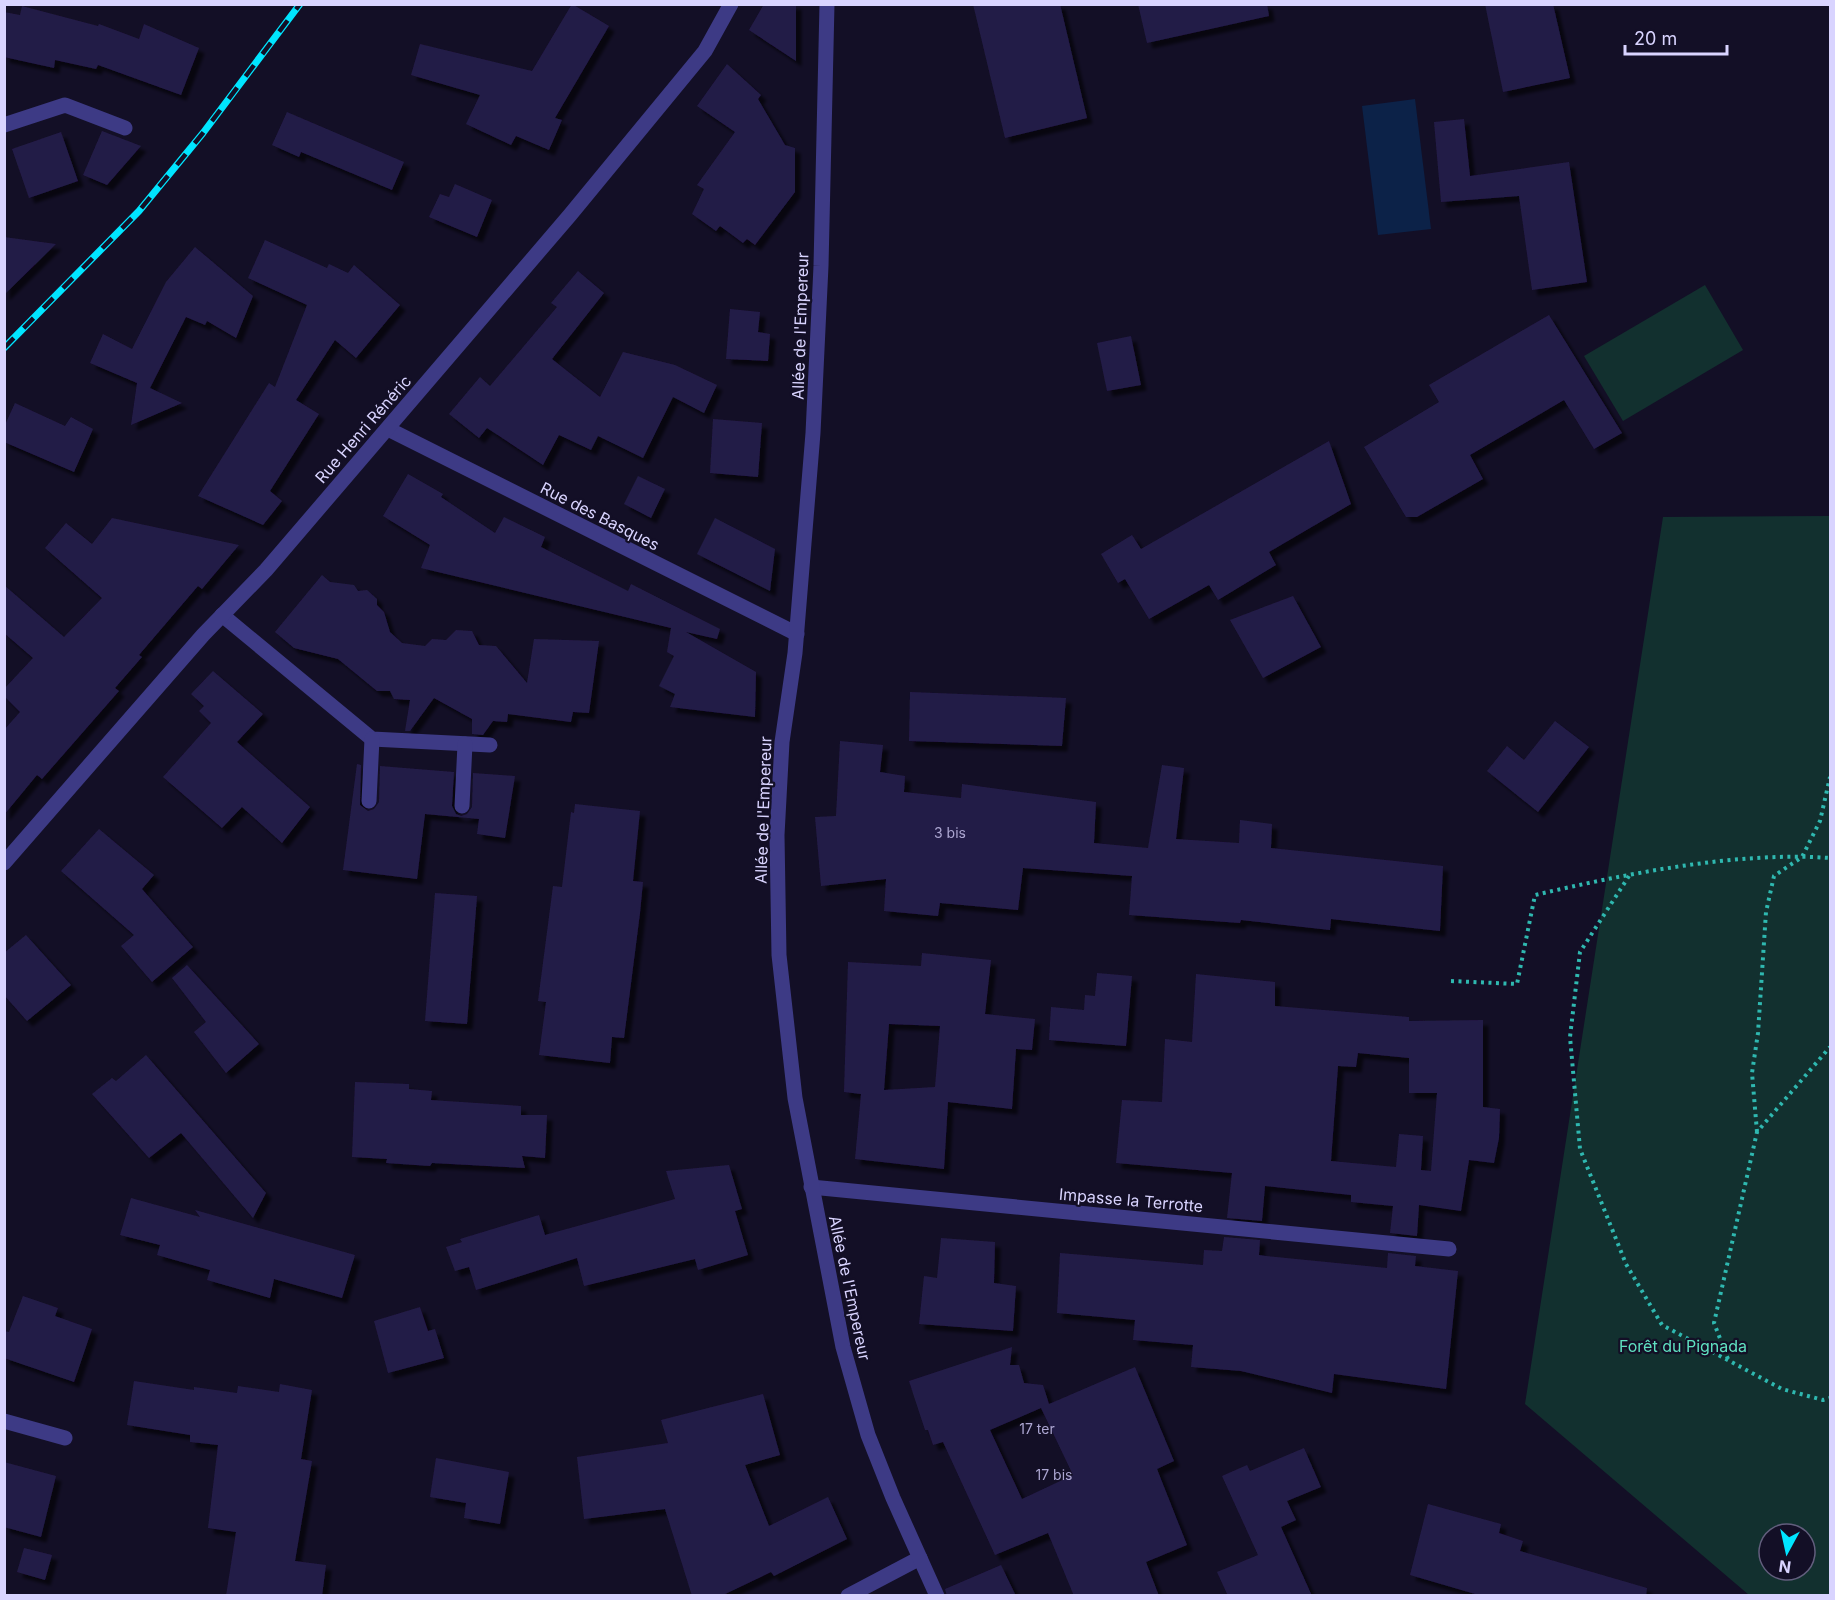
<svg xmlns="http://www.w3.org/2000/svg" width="1835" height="1600" font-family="Inter,sans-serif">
<defs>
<filter id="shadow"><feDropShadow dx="5.5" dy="5.5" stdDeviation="1.5" flood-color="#0009"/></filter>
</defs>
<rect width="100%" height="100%" fill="#130f26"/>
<!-- green -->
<g fill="#12302f" fill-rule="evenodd">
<polygon points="1705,285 1743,350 1623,421 1584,356"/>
<path d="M 1830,516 L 1830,1595 L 1749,1595 L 1525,1404 L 1663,517 ZM 1769,1534 L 1805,1534 L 1805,1570 L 1769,1570 Z"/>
</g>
<!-- water -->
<polygon fill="#0c2248" points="1415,99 1431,229 1378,235 1362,106"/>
<!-- building -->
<g fill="#241b47" fill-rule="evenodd" filter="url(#shadow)">
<polygon points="572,4 609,26 555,118 562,120 549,150 516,136 511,145 466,124 480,95 411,75 420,44 532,71"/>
<polygon points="764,4 796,4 796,61 749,30"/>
<polygon points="973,4 1060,4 1087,118 1005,138"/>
<polygon points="1138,4 1267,4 1269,16 1147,43"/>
<polygon points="1485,4 1553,4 1570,78 1503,92"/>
<polygon points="22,6 98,26 99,24 139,39 144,24 199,48 181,95 98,65 96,69 55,60 54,68 4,57 4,12 20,15"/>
<polygon points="727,64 761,95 758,99 785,145 795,148 795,192 755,245 747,239 743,243 720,226 716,231 692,214 704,189 697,185 735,132 697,106"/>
<polygon points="287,112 404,162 392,190 301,152 299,157 272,145"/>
<polygon points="1464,119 1470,176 1569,162 1587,282 1532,290 1519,196 1441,202 1434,122"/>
<polygon points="102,131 141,146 107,185 83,175"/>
<polygon points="61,132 78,181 29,198 12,149"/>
<polygon points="455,184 492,200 477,237 429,217 440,194 449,197"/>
<polygon points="4,237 56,244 4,295"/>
<polygon points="265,240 327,268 329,264 348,273 354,265 400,305 356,358 335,340 296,400 319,414 270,491 282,501 263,525 198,496 269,383 275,387 307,305 248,278"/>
<polygon points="195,247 253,296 236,338 207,321 205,325 186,317 150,388 182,403 131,425 137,383 90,363 103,334 132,349 166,282"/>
<polygon points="578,271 604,293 552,359 600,397 623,352 675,365 717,385 704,413 673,397 643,458 598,436 591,450 559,435 543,465 487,428 479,438 449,414 480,377 490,386 557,307 551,303"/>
<polygon points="730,309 760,312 758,332 770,334 768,361 726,359"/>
<polygon points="1549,315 1622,433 1594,449 1564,400 1470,455 1483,479 1417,517 1406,517 1364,447 1439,402 1429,385"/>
<polygon points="1131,336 1141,385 1107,391 1097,343"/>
<polygon points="15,403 65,426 71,417 93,429 74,472 4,442 4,427"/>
<polygon points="713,419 762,423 758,477 710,473"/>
<polygon points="1329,441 1351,504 1269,552 1276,565 1218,600 1209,585 1149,619 1125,579 1118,583 1101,554 1132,535 1141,549"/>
<polygon points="408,474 443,494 441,497 495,533 504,517 545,537 541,547 628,591 631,584 720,629 717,639 686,632 756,672 755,717 670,707 675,694 659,686 674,656 667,652 671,628 421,568 430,545 383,516"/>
<polygon points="638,476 665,489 651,518 624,504"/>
<polygon points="112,518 239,545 202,589 198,586 139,655 142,657 115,688 119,691 42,779 37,775 4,815 4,730 20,712 4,696 4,689 33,658 4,633 4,585 64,637 102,598 45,548 66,523 92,544"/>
<polygon points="715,518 775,549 770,591 697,554"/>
<polygon points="322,575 330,582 354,585 358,591 367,590 377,599 377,605 384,612 390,632 402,643 425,646 432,639 446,640 456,630 472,631 479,645 496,646 527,683 534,639 599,641 589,713 573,712 571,722 508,714 507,722 493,721 483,735 472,734 472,719 434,698 410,731 405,731 410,700 394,699 390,691 377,691 338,659 294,648 275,632"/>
<polygon points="1293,596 1321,647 1263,678 1230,620"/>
<polygon points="213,671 263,714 237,742 310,807 282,843 242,807 222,828 163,777 211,723 199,711 204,706 191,694"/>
<polygon points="910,692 1066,698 1062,746 909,741"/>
<polygon points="1555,721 1589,747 1538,812 1487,771 1507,746 1524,760"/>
<polygon points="840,741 883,745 880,772 905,776 904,792 961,798 962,784 1096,802 1094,843 1148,848 1162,765 1184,768 1176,839 1239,843 1240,820 1272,824 1271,848 1443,866 1440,931 1331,919 1330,930 1241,920 1240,923 1129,915 1132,876 1023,868 1018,910 940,903 938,916 884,911 886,879 821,886 815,817 836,816"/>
<polygon points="357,764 361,765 360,805 368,811 374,809 379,802 380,766 454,772 452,806 456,814 461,816 467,814 472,807 473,773 515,776 505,838 477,834 479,819 425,814 417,879 343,870"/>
<polygon points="575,804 640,811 633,881 643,882 640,913 624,1038 612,1037 610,1063 539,1055 546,1002 538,1001 553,886 562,887 571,812 574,813"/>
<polygon points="99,829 154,875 142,889 193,947 152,982 121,946 134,935 61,871"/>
<polygon points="435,893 477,896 467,1024 425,1021"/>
<polygon points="26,935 71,985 27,1021 4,995 4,953"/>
<path d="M 922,953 L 991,960 L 985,1014 L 1035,1019 L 1032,1050 L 1016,1049 L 1012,1109 L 948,1102 L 944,1169 L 855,1159 L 861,1094 L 844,1092 L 848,962 L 921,966 ZM 889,1024 L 940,1026 L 935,1087 L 884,1090 Z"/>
<polygon points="187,965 259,1044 226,1073 194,1032 206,1022 172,978"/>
<polygon points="1097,973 1132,976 1126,1046 1049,1040 1051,1007 1084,1010 1085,995 1095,996"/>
<path d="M 1196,974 L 1275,982 L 1275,1006 L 1409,1017 L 1409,1021 L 1483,1020 L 1483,1107 L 1500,1109 L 1499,1138 L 1494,1163 L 1469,1160 L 1461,1211 L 1419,1205 L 1417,1236 L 1390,1233 L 1393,1206 L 1351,1202 L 1351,1195 L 1265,1186 L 1262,1221 L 1227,1218 L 1232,1173 L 1116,1163 L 1122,1100 L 1162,1102 L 1165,1039 L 1192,1042 ZM 1358,1053 L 1409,1058 L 1409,1093 L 1437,1093 L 1431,1171 L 1421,1170 L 1423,1136 L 1399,1134 L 1396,1167 L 1331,1161 L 1338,1066 L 1356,1067 Z"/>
<polygon points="146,1055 266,1193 253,1218 181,1133 149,1158 92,1094 112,1078 116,1081"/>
<polygon points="355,1082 409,1084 409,1089 432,1091 431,1100 521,1106 521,1115 547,1115 545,1158 522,1156 525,1168 432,1163 430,1166 386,1163 387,1159 352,1157"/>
<polygon points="729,1165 742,1209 735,1211 748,1255 698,1270 695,1259 584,1286 577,1258 476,1290 469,1267 455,1271 446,1247 462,1242 460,1239 539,1215 545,1235 675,1199 666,1171"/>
<polygon points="131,1198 200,1217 195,1210 355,1255 342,1298 274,1279 270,1298 207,1280 210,1270 157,1255 160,1245 120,1235"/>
<polygon points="1224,1237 1260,1240 1259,1255 1266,1256 1387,1268 1388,1253 1416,1256 1415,1266 1458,1271 1446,1389 1334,1374 1332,1393 1241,1371 1191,1367 1193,1345 1133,1340 1135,1320 1057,1313 1060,1253 1203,1265 1204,1250 1222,1251"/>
<polygon points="941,1238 995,1242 994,1283 1016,1286 1013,1331 919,1324 924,1276 937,1278"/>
<polygon points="23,1296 58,1308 55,1316 92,1329 74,1382 4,1358 4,1331 9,1332"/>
<polygon points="420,1307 428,1331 435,1329 444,1358 388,1373 374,1321"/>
<path d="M 1012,1347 L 1010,1365 L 1019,1365 L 1024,1383 L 1043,1385 L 1049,1404 L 1135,1367 L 1174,1461 L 1157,1469 L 1187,1545 L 1146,1562 L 1159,1596 L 1074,1596 L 1048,1533 L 995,1555 L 943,1442 L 933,1445 L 928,1430 L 925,1430 L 909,1381 ZM 1041,1408 L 1073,1475 L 1022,1499 L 990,1430 Z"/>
<polygon points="134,1381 194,1390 194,1387 237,1393 238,1386 279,1392 280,1384 312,1390 301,1459 312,1461 295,1561 326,1565 322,1596 226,1596 236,1532 208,1528 218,1445 190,1442 190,1435 127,1425"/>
<polygon points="763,1394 780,1455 745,1465 769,1526 828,1497 847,1539 774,1576 771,1572 721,1596 692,1596 665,1509 584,1519 577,1457 668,1443 661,1420"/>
<polygon points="1304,1448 1321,1487 1287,1501 1296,1520 1281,1527 1312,1596 1228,1596 1217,1572 1258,1555 1222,1476 1247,1465 1250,1471"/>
<polygon points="436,1458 509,1472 500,1524 464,1518 466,1503 430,1497"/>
<polygon points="4,1462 56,1476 41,1537 4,1527"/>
<polygon points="1428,1504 1501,1524 1499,1533 1523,1541 1520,1551 1647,1588 1646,1596 1482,1596 1410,1575"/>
<polygon points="24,1548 52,1555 45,1580 17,1572"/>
<polygon points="1001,1565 1016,1596 947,1596 945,1589"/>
</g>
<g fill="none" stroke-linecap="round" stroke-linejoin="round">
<!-- path -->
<g stroke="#2fb8b0" stroke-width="4" stroke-dasharray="3 4.5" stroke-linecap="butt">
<polyline points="1629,876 1580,952 1570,1037 1580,1149 1626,1264 1662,1325 1782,1389 1823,1400 1830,1398"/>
<path d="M 1451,981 L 1517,984 L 1535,895 C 1625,874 1738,851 1830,858"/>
<polyline points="1757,1132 1752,1073 1758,1033 1766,912 1774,876 1802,857 1820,821 1830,777"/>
<polyline points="1728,1359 1714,1323 1757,1132 1830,1047"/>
</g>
<!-- service -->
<g stroke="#3d3a85" stroke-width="15">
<polyline points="222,615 372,739 490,745"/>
<polyline points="369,801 372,739"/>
<polyline points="462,806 465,744"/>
</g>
<!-- minor -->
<g stroke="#3d3a85" stroke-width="15">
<polyline points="4,125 65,105 125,128"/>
<polyline points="388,429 797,634"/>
<polyline points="4,863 203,635 266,570 570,215 705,51 731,4"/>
<polyline points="811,1187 1449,1249"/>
<polyline points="4,1421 65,1438"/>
<polyline points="848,1596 920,1558"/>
</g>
<!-- tertiary -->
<polyline stroke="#3d3a85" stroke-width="15" points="827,4 821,266 813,433 795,653 782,742 777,835 779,955 795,1098 843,1347 868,1435 893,1498 937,1596"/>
<!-- rail casing -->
<g stroke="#00e5ff" stroke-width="7">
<polyline id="rail" points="4,348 139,211 203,133 300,4"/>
</g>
<!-- rail -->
<use href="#rail" stroke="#130f26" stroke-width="4.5" stroke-dasharray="14" stroke-linecap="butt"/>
</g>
<g text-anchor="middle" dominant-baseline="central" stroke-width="4.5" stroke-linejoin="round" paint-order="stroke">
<!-- number labels -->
<g font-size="14" fill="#aca6d1">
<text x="950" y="832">3 bis</text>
<text x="1037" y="1428">17 ter</text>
<text x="1054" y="1474">17 bis</text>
</g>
<!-- street labels -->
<g font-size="16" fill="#d9d4ff" stroke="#130f26">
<text transform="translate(800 326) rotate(-88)">Allée de l'Empereur</text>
<text transform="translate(363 429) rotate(-49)">Rue Henri Rénéric</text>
<text transform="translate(600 516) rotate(27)">Rue des Basques</text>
<text transform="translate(763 810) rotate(-88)">Allée de l'Empereur</text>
<text transform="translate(1131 1200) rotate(5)">Impasse la Terrotte</text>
<text transform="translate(850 1288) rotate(78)">Allée de l'Empereur</text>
</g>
<!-- park labels -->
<g font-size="16" fill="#5fe0c0" stroke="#130f26">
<text x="1683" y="1346">Forêt du Pignada</text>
</g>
</g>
<!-- border -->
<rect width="1835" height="1600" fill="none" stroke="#d9d4ff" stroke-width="12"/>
<!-- north arrow -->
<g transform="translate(1787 1552) rotate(188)"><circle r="28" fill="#130f26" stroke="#625e7d" stroke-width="1.5"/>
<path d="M0-4.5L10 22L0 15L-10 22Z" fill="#00e5ff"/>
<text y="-9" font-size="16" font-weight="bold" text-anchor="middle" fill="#d9d4ff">N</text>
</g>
<!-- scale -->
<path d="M1625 45v9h102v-9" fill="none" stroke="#d9d4ff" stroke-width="3"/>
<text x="1634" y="45" font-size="18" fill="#d9d4ff" stroke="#130f26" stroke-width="4.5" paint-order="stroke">20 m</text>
</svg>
